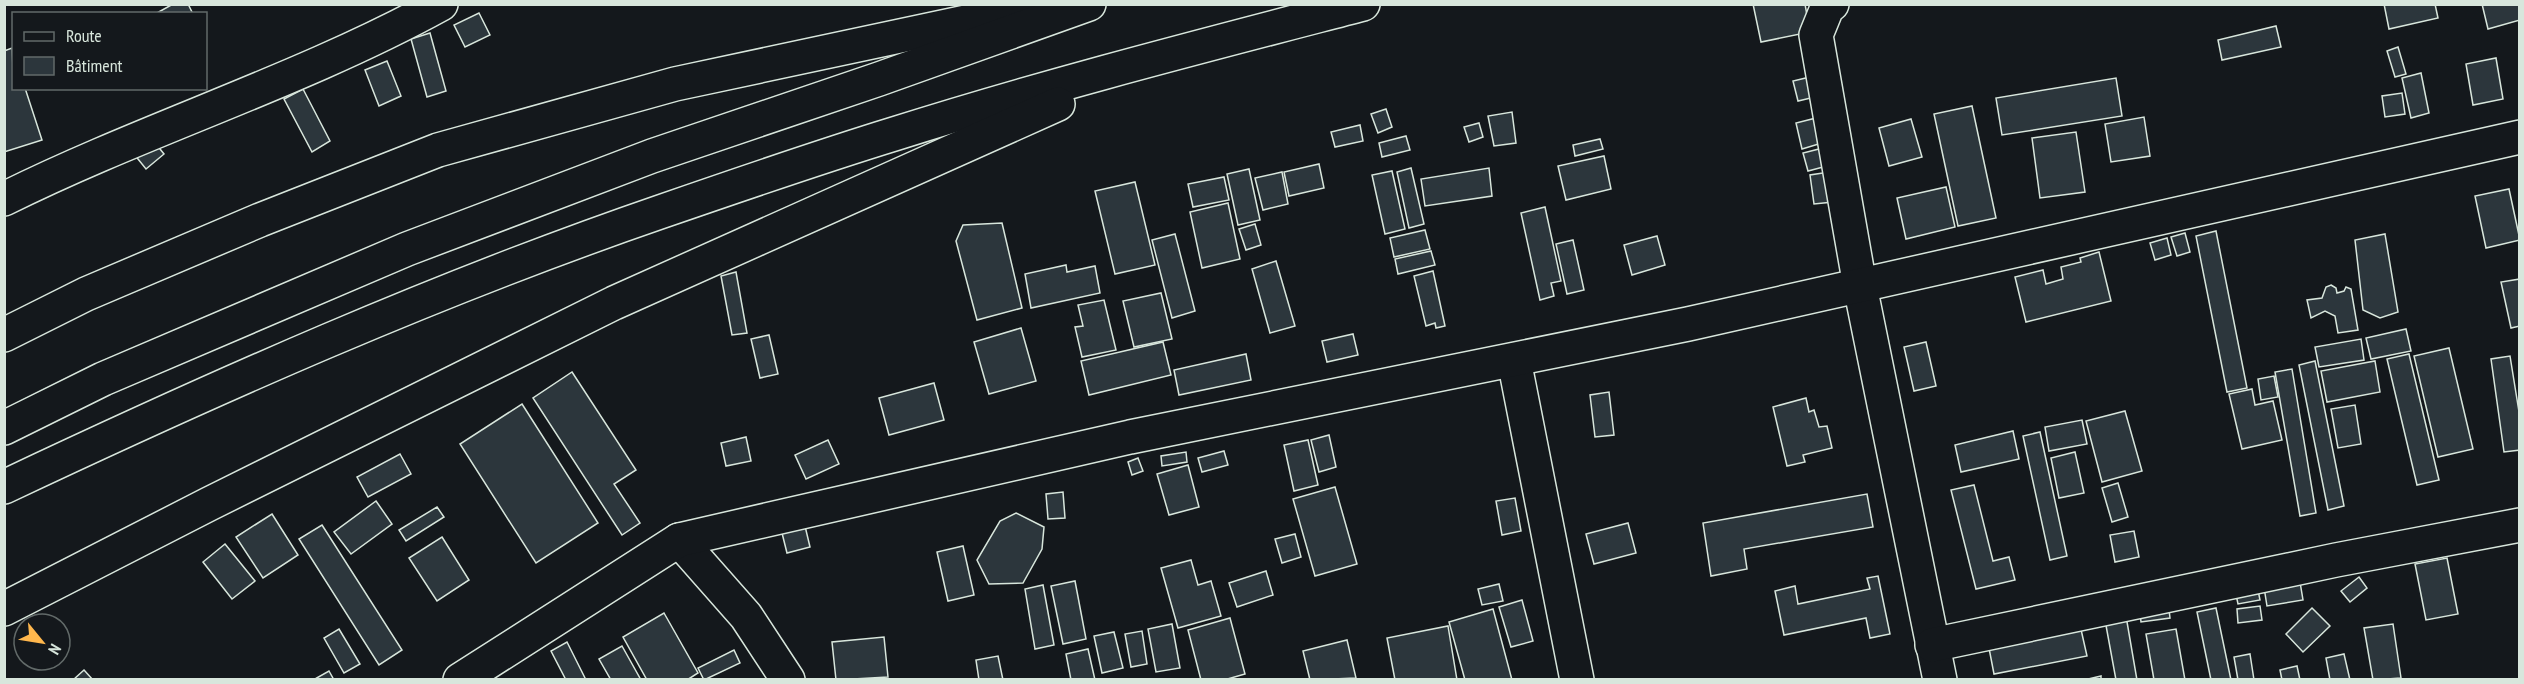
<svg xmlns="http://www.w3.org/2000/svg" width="2524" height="684" font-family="'PT Sans Narrow',sans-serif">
<rect width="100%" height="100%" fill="#14181c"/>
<!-- building -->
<g fill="#2c363c" stroke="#d8e6dc" stroke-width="1.5">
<polygon points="173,4 188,4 193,14 155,14"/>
<polygon points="1753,4 1805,4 1810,32 1761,42"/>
<polygon points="2384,4 2435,4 2438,18 2389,29"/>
<polygon points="2482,4 2520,4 2520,20 2488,29"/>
<polygon points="479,13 490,35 465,47 454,25"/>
<polygon points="2276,26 2281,47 2222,60 2218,40"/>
<polygon points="430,33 446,91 427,97 411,39"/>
<polygon points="2398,47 2406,74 2395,77 2387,51"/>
<polygon points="12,48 14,88 25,88 42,140 4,152 4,51"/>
<polygon points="2496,58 2503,99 2473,105 2466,64"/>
<polygon points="387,61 401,96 379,106 365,70"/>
<polygon points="2421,73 2429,113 2411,118 2402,78"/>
<polygon points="1810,77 1815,97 1798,101 1793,81"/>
<polygon points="2116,78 2122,116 2002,135 1996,98"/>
<polygon points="303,89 330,141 312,152 284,99"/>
<polygon points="2402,93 2405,114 2385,117 2382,96"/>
<polygon points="1972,106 1996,218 1958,226 1934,114"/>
<polygon points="1386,109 1392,127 1378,133 1371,114"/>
<polygon points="1512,112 1516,143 1494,146 1488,116"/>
<polygon points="2144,117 2150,156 2111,162 2105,124"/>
<polygon points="1816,118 1822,143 1802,149 1796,123"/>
<polygon points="1911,119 1922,157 1889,166 1879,128"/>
<polygon points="1479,123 1483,137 1469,142 1464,127"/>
<polygon points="1360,125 1363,141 1335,147 1331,132"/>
<polygon points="2076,132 2085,192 2040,198 2032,138"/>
<polygon points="1406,136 1410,150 1382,157 1379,143"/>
<polygon points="152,139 164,154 146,169 134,154"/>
<polygon points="1600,139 1603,149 1575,156 1573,145"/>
<polygon points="1823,148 1827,166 1808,171 1803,153"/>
<polygon points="1604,156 1611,189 1566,200 1558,166"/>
<polygon points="1319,164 1324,188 1289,196 1284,172"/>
<polygon points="1411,168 1424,224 1409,228 1397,172"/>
<polygon points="1489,168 1492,196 1425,206 1421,179"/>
<polygon points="1249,169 1260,220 1238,225 1227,174"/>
<polygon points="1392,171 1405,229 1385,234 1372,175"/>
<polygon points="1282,172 1288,204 1263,210 1255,178"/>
<polygon points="1829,172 1833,202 1814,204 1810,175"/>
<polygon points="1224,177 1229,200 1193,207 1188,184"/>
<polygon points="1135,182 1155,265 1115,274 1095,191"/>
<polygon points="1946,187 1955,227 1906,239 1897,198"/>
<polygon points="2509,189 2520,240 2486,248 2475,196"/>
<polygon points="1228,203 1240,259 1202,268 1190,212"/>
<polygon points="1545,207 1561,281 1551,283 1554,296 1540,300 1521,213"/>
<polygon points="1002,223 1022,308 977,320 956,241 963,225"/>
<polygon points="1255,224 1261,245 1246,250 1239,229"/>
<polygon points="1425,230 1430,249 1394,257 1390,238"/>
<polygon points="2216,231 2247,388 2227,392 2196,236"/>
<polygon points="2185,233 2190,252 2177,256 2171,237"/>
<polygon points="1175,234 1195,311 1172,318 1152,240"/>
<polygon points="2385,234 2398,312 2380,318 2363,310 2355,240"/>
<polygon points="1657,236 1665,265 1632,275 1624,245"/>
<polygon points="2167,238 2171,255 2155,260 2150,243"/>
<polygon points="1573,240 1584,290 1567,294 1556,244"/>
<polygon points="1431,251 1435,265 1398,274 1395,259"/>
<polygon points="2099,252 2111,301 2026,322 2015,277 2043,270 2046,284 2063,279 2061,267 2081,262 2080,258"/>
<polygon points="1276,261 1295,326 1270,333 1252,269"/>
<polygon points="1066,265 1067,272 1095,266 1100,293 1031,308 1025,274"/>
<polygon points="1433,271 1445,326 1436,328 1435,323 1426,326 1414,276"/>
<polygon points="736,272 747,333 732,335 721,276"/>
<polygon points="2520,279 2520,326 2511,328 2501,282"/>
<polygon points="2331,285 2336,288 2337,293 2344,291 2346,287 2351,289 2358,330 2338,333 2335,316 2325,311 2311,318 2307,300 2322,298 2326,287"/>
<polygon points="1161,293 1172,339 1134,347 1123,301"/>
<polygon points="1104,300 1116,350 1082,357 1075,327 1083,326 1078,305"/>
<polygon points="1021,328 1036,381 989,394 974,342"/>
<polygon points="2406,329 2411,351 2371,359 2366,338"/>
<polygon points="1353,334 1358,355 1327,362 1322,341"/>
<polygon points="769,335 778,374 760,378 751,339"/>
<polygon points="2361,339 2364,360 2319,367 2315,347"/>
<polygon points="1163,342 1171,375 1089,395 1081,361"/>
<polygon points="1926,342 1936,386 1914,391 1904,347"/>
<polygon points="2449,348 2473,449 2438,457 2414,356"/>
<polygon points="1246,354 1251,380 1179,395 1174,370"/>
<polygon points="2409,354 2439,480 2417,485 2387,359"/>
<polygon points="2510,356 2520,418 2520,450 2504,452 2491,359"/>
<polygon points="2315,361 2344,506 2328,510 2299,365"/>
<polygon points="2375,361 2380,392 2327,402 2321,371"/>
<polygon points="2292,369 2316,513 2300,516 2275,372"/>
<polygon points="572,372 636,470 614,484 640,523 622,535 533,398"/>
<polygon points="2274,376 2278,397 2261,400 2258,379"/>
<polygon points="934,383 944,420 889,435 879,398"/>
<polygon points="2252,389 2255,405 2273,401 2282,440 2242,449 2229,394"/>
<polygon points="1609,392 1614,435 1595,437 1590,395"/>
<polygon points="1806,398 1809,412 1814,410 1819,427 1827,426 1832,448 1803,455 1805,462 1787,466 1773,407"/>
<polygon points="522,404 598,523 536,563 460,444"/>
<polygon points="2355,405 2361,444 2338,448 2331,409"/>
<polygon points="2125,411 2142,471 2102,482 2086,421"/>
<polygon points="2082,420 2087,444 2049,451 2045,427"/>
<polygon points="2013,431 2019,459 1961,472 1955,445"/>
<polygon points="2040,432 2067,556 2050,560 2023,436"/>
<polygon points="1329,435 1336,467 1319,472 1311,440"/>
<polygon points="746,437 751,461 726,466 721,443"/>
<polygon points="828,440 839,464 806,479 795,455"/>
<polygon points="1308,440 1318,485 1294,491 1284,445"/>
<polygon points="1224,451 1228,465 1202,472 1198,458"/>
<polygon points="1186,452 1187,462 1162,466 1161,456"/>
<polygon points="2075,452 2084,493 2059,498 2051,458"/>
<polygon points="400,454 411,474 368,497 357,477"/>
<polygon points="1138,458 1143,471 1132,475 1128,462"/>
<polygon points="1188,465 1199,507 1169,515 1157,474"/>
<polygon points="2118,483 2128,517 2112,522 2102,488"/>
<polygon points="1974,485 1993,561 2009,557 2015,580 1976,589 1951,490"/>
<polygon points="1335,487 1357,564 1315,576 1293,499"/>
<polygon points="1063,492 1065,518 1048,519 1046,494"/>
<polygon points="1867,494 1873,527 1744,549 1747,569 1711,576 1703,523"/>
<polygon points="1515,498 1521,531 1502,535 1496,501"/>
<polygon points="376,501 392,524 351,554 334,532"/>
<polygon points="437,507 444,517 406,541 399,530"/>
<polygon points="1016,513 1044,527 1042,549 1023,583 989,584 977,560 1000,521"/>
<polygon points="272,514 298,555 263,578 236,537"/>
<polygon points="1628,523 1636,553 1594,564 1586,534"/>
<polygon points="322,525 402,650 379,665 299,539"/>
<polygon points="805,526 810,547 787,553 782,533"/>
<polygon points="2134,531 2139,557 2115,562 2110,535"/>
<polygon points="1295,534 1301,557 1282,563 1275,539"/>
<polygon points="442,537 469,580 437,601 409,558"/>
<polygon points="225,544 255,581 232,599 203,562"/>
<polygon points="963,546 974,595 948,601 937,552"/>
<polygon points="2447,558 2458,614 2426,620 2415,564"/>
<polygon points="1191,560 1198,585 1211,581 1221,616 1178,628 1161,568"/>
<polygon points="1266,571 1273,595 1237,607 1229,583"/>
<polygon points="1878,576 1890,634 1870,638 1866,618 1784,635 1775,591 1795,586 1798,604 1870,589 1867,578"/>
<polygon points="2299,576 2303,600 2267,606 2263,581"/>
<polygon points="2359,577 2367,588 2350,602 2341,591"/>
<polygon points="1075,581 1086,639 1063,644 1051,586"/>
<polygon points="1499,584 1503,601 1482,605 1478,589"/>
<polygon points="1043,585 1054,645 1035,649 1025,589"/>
<polygon points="2257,585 2260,600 2238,604 2235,590"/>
<polygon points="1522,600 1533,641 1511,647 1499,607"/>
<polygon points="2168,601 2170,618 2141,622 2139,605"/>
<polygon points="2260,606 2262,620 2238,623 2237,609"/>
<polygon points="2216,608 2231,680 2211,680 2197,612"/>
<polygon points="2312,608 2330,626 2303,652 2286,634"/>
<polygon points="1493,609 1512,680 1465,680 1449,622"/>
<polygon points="664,613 698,673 687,680 647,680 623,637"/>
<polygon points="2126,616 2137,680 2116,680 2105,620"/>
<polygon points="1230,618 1245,674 1224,680 1201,680 1188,630"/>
<polygon points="1172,624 1180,668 1156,672 1148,629"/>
<polygon points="2393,624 2401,678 2373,680 2364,628"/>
<polygon points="2080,625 2087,656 1994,674 1988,643"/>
<polygon points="1448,626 1457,680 1395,680 1387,638"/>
<polygon points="339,629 360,664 344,673 324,638"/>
<polygon points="2176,629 2185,680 2154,680 2146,634"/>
<polygon points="1142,631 1147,664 1131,667 1125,634"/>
<polygon points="1114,632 1123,668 1102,673 1094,636"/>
<polygon points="884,637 888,677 836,680 832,642"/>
<polygon points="1347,640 1356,678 1310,680 1303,651"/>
<polygon points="567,642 586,680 566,680 551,651"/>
<polygon points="622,646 641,680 611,680 599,659"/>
<polygon points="1088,649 1095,680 1071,680 1066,654"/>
<polygon points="734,650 740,663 704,680 698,668"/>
<polygon points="2250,654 2254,680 2238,680 2234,657"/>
<polygon points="2344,654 2350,680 2330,680 2326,658"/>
<polygon points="998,656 1003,680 979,680 976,660"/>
<polygon points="2297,666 2300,680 2282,680 2280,670"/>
<polygon points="84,670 93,680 73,680"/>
<polygon points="329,671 334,680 313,680"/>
<polygon points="2101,676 2101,680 2084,680"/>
</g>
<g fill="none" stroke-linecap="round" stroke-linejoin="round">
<!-- minor casing -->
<g stroke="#d8e6dc" stroke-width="36">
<g id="minor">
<polyline points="1832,4 1827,8 1816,35 1860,286 1940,680"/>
<path d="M 4,199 C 147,128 301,81 441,4"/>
<polyline points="1514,360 1577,680"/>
<polyline points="679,540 746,616 788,680"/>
<polyline points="1932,645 2336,560 2520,525"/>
<polyline points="460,680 679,540 1130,437 1688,324 2520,137"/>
</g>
</g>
<!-- major casing -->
<g stroke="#d8e6dc" stroke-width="36">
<g id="major">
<polyline points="4,335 86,294 260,220 438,150 675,84 1022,10"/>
<polyline points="4,428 103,379 407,249 652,156 879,79 1089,4"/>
<path d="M 4,487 C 218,386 436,289 660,212 C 738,185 816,158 894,134 C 1049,85 1206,45 1363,4"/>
<polyline points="4,609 209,504 614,303 1058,104"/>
</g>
</g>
<!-- minor -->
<use href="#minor" stroke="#14181c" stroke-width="33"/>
<!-- major -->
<use href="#major" stroke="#14181c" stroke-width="33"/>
</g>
<!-- border -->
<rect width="2524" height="684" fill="none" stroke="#d8e6dc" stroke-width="12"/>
<!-- legend -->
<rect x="12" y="12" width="195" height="78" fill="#14181c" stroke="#626a69" stroke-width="1.5"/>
<rect x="24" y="32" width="30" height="9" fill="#14181c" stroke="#626a69" stroke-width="1.5"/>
<text x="66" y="42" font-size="18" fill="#d8e6dc">Route</text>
<rect x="24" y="57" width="30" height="18" fill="#2c363c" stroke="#626a69" stroke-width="1.5"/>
<text x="66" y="72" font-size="18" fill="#d8e6dc">Bâtiment</text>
<!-- north arrow -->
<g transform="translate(42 642) rotate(120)"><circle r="28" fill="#14181c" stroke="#626a69" stroke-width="1.5"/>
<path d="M0-4.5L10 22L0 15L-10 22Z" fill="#ffb74d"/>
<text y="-9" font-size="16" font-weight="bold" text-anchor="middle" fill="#d8e6dc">N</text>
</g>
</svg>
